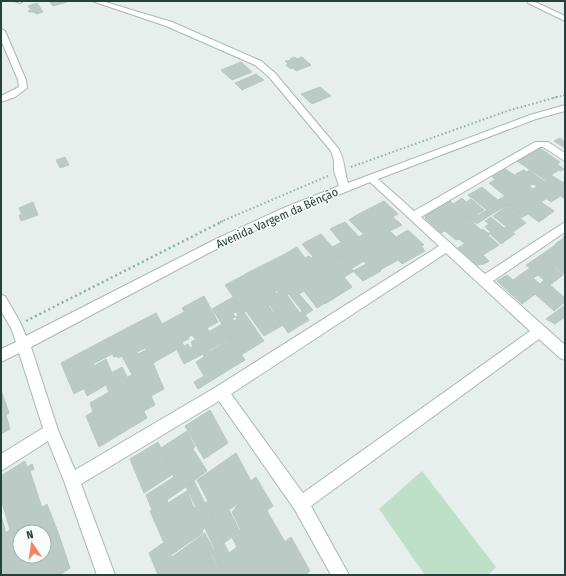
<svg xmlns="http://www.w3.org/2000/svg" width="566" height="576" font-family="'Fira Sans Condensed',sans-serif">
<rect width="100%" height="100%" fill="#e6efeb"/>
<!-- green -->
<polygon fill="#bfe0c8" points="422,471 496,567 488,575 425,575 379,509"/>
<!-- building -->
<g fill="#bbcac4" stroke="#b8c9c2">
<polygon points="56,1 65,1 67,2 53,6 50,3"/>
<polygon points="37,3 43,12 36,14 34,12 29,12 28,11 31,10 28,6"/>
<polygon points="295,57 297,59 302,57 311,65 296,71 293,68 291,69 286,65 288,64 285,61 292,60 290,59"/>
<polygon points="241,62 252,72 232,80 221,70"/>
<polygon points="256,74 264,80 242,90 235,83"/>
<polygon points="320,87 331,96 312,104 301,94"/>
<polygon points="560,138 565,142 565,148 554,141"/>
<polygon points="540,148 560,162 538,175 517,161"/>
<polygon points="65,157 69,165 60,168 56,160"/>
<polygon points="557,164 564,169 561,171 559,170 551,175 562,182 554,187 538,175"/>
<polygon points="504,168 517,177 533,189 520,198 491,176"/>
<polygon points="524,170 527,172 529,170 545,182 538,187 533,184 529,186 514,175"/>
<polygon points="496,179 509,190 520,198 506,206 498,200 505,196 489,183"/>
<polygon points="546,181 565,195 565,199 561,196 551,202 533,189"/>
<polygon points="565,181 565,195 554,187"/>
<polygon points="482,187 494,197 506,206 492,214 468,195"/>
<polygon points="533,189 546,199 541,202 554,211 546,217 520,198"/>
<polygon points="462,198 466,202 471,199 484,210 477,214 478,215 487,210 492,214 477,224 453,204"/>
<polygon points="520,198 546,217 539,222 528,214 521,218 506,206"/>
<polygon points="449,200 469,217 441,233 425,218 426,212"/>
<polygon points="384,201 398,214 369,230 355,216"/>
<polygon points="33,202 38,215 21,221 19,215 22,214 19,208"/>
<polygon points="506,207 526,223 513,232 493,216"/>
<polygon points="355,216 376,237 359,247 338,225 345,222 359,237 365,233 362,233 349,220"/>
<polygon points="393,217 402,225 390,231 396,237 383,245 369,230"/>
<polygon points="469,217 475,222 473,223 481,230 483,229 485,231 465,244 459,239 456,240 445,231"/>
<polygon points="491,217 504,228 506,227 515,234 501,244 489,233 491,232 485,227 489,224 485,221"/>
<polygon points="338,225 358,247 341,257 332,247 342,242 340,241 330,229"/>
<polygon points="408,230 424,245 421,246 425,251 402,264 383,245"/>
<polygon points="485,231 490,234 488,235 499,245 483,255 489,261 484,264 477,265 458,248"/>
<polygon points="321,234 341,257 322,267 302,244"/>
<polygon points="565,235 565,252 555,244 564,238 563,237"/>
<polygon points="376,237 398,260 380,270 359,247"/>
<polygon points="555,245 565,252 565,275 541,255"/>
<polygon points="297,247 305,258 309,256 311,258 313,257 322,267 304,278 285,254"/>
<polygon points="358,247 381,271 363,281 353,271 366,264 364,261 351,269 341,257"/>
<polygon points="285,254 304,278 285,289 265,264"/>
<polygon points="541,255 563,275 550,285 526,265"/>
<polygon points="341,257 354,271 344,277 352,287 344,292 322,267"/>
<polygon points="265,264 285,289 278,292 276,290 275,291 276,293 264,300 245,274"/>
<polygon points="322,267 344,292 325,304 304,278"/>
<polygon points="530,268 538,275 533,278 540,284 544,280 549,284 522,304 497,281 507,275 513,280"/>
<polygon points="246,274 264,300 244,312 239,305 247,300 239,305 225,285"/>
<polygon points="304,278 325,303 317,308 304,291 299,294 313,310 305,315 285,289"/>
<polygon points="549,284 565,298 565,302 554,311 535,294"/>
<polygon points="285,289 289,294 287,295 300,313 302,311 309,320 288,333 270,305 268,306 264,300"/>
<polygon points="204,296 218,322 207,328 209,331 200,337 182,308"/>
<polygon points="233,297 244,312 238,315 236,312 233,313 235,317 222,324 212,309"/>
<polygon points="264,300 283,325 264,336 246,311"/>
<polygon points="565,305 565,317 555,324 546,319"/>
<polygon points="184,312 200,337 195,339 192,335 188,337 189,339 182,342 184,346 177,350 162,324"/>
<polygon points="244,312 264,341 241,355 222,324 232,318 234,321 237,319 235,317"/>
<polygon points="156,313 176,350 153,363 133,325"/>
<polygon points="222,324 231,338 208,351 200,337"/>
<polygon points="133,325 145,348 137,352 138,354 146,350 153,363 132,375 122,356 118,358 108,338"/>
<polygon points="200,337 222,374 198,389 194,382 204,376 196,362 204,357 203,354 184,364 177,350 188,344 190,348 193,347 191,342"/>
<polygon points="108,338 117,356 114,357 112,354 93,364 94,366 106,359 112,373 74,394 61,363"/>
<polygon points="231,339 245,360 222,374 209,352"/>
<polygon points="153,363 164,389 151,396 155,405 144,411 128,377"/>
<polygon points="122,367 133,388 93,412 90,403 109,392 106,385 87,396 84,388"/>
<polygon points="133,388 147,418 99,447 86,416"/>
<polygon points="1,390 9,413 6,415 10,429 1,434"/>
<polygon points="210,410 228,443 204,459 185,426"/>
<polygon points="187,431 195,447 193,449 207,471 180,491 161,448"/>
<polygon points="158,442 173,474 144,493 130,459"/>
<polygon points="236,453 251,481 209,511 205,503 208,501 197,480"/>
<polygon points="25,461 27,467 32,464 34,469 30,471 42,508 10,530 1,499 1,476"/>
<polygon points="174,477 180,491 152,510 146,495"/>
<polygon points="256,477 273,506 241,530 232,512 239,503 229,510 240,531 224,543 209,511"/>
<polygon points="194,481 209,511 164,543 150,511 167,500 168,503 187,491 194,508 196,507 186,487"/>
<polygon points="47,504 59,535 44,545 44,532 20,532 20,556 28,556 2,574 1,536"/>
<polygon points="209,511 224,543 215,550 205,528 202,530 203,533 171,555 172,557 205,533 214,551 181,575 158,575 149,553"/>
<polygon points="267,511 285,542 245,573 240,575 229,553 237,547 232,537"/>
<polygon points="1,516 6,533 1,536"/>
<polygon points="59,535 70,568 60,575 2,575 28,556 44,556 44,545"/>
<polygon points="291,537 310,571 305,575 246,575 245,573"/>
<polygon points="224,543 240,575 221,575 211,552"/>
<polygon points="210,553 220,575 185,575 184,573"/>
</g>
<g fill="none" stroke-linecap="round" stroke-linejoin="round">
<!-- minor casing -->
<g stroke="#a8b8b2" stroke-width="2">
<g id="minor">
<polygon points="15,1 23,1 20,3"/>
<path d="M 92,1 L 102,1 L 172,22 L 261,61 L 275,73 L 338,148 C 345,159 344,171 348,183 L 530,115 L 565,105 L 565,111 L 536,119 L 378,179 L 414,211 L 535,142 L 548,142 L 565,153 L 565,161 L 543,147 L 540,147 L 421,217 L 485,274 L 565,222 L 565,232 L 493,281 L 565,345 L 565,360 L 560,358 L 539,339 L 311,506 L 349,575 L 331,575 L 295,510 L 219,401 L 81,484 L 115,575 L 97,575 L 64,481 L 48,441 L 1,471 L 1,454 L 43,428 L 19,353 L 1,362 L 1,349 L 16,342 L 11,328 L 1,311 L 1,295 L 5,296 L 20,322 L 26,336 L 214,240 L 281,209 L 339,186 L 334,171 L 334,160 L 331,151 L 269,77 L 255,65 L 166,26 ZM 370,182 L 439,246 L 216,387 L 75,470 L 58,430 L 31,347 L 222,246 L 289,215 ZM 446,253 L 530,331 L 303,493 L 231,394 Z"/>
<polygon points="527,1 533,1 565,16 565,21 528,3"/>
<polygon points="1,29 5,31 26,80 27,88 15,97 1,102 1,96 19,87 18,80 1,40"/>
</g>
</g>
<!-- path-far2 -->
<polyline stroke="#86b3a5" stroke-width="1.5" stroke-dasharray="1.5 2" stroke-linecap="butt" points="553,98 565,95"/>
<!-- path-far1 -->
<g stroke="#86b3a5" stroke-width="2" stroke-dasharray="1.5 2.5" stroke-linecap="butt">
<polyline points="351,167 507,111 557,97"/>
<polyline points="220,222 328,176"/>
</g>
<!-- path -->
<polyline stroke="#86b3a5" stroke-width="2.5" stroke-dasharray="2 3" stroke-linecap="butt" points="26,321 223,221"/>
<!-- minor -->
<use href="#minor" fill="#fff" fill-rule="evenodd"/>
</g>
<g text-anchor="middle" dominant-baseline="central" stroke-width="3" stroke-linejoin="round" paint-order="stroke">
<!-- street labels -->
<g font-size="12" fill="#24423a" stroke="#f7fbf9">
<text transform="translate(277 218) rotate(-24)">Avenida Vargem da Bênção</text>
</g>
</g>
<!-- border -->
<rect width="566" height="576" fill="none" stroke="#24423a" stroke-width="4"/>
<!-- north arrow -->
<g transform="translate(32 544) rotate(347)"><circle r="19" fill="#f7fbf9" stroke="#a3b1ad"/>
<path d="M0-3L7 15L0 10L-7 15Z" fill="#f4845f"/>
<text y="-6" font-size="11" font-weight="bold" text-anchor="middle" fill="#24423a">N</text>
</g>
</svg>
